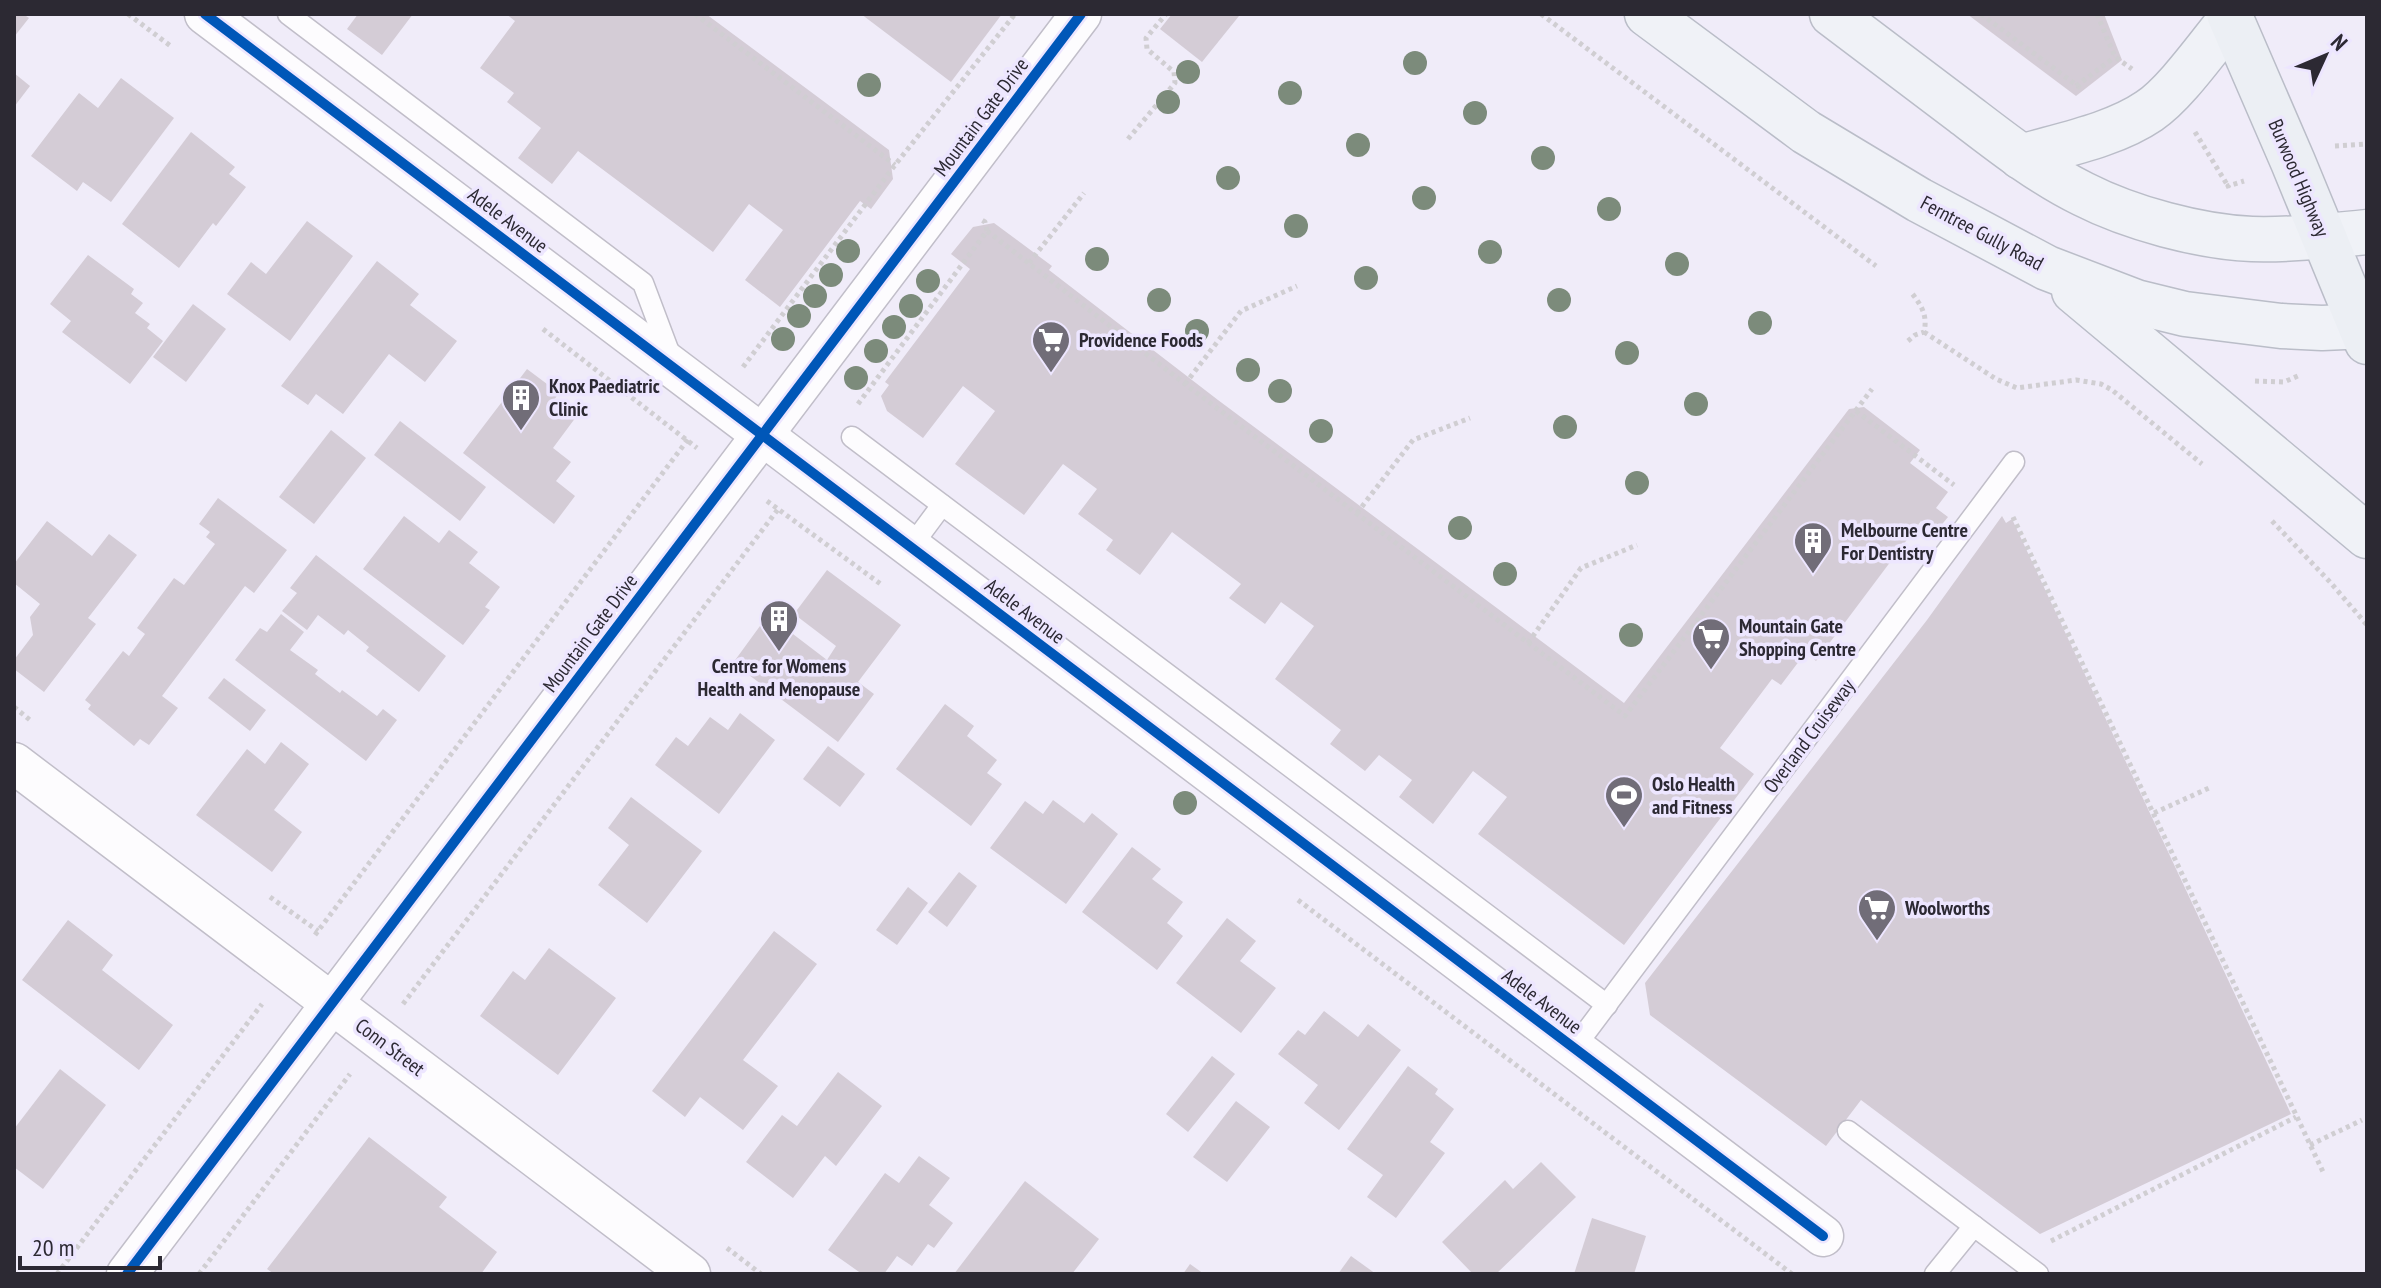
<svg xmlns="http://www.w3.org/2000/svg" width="2381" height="1288" font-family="'PT Sans Narrow',sans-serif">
<rect width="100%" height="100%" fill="#f0ecf9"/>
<!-- building -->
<g fill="#d4ccd6">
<polygon points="14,14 23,14 29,18 14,37"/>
<polygon points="358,14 413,14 382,55 347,29"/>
<polygon points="506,14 706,14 889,150 893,179 871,209 860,201 780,307 745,280 783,230 749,204 713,252 578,151 552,184 518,158 541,128 507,102 514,93 480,68 515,21"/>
<polygon points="861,14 1002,14 951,82"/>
<polygon points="1172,14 1236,14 1239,16 1202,62 1160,29"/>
<polygon points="1967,14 2104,14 2122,60 2076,96"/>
<polygon points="14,73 30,86 14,107"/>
<polygon points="121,78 174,118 111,202 83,182 77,191 31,156 79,93 98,108"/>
<polygon points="191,132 235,167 229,174 246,187 216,226 213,223 179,268 122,224"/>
<polygon points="307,221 353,256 290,341 227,294 251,262 266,274"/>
<polygon points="994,223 1052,266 1049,270 1218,400 1624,703 1849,409 1864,407 1920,450 1910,463 1948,492 1936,508 1948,517 1935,533 1921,521 1816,661 1806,652 1781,685 1772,679 1720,748 1754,774 1624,945 1478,834 1507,797 1473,771 1433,824 1399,797 1412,780 1379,755 1365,771 1330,744 1341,730 1275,679 1314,626 1281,602 1265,624 1229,598 1241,584 1172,532 1140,575 1106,550 1113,540 1078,514 1097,489 1063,464 1024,515 955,464 995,411 963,386 923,438 887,411 881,396 889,385 885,382 970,269 951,254 973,227"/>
<polygon points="88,255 134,289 131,294 143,303 135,313 150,324 147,328 163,341 130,384 62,332 71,321 50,304"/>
<polygon points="377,261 419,294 410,305 457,341 425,382 389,354 343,414 316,394 308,405 281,386"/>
<polygon points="193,304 226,329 186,382 153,357"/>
<polygon points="527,369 559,393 554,400 576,417 553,448 571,462 556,481 575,496 554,524 463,453"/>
<polygon points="400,421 486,487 460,521 374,455"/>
<polygon points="331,430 366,458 314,524 279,497"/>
<polygon points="218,498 287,550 254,593 245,586 162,696 178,708 149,745 140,739 134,746 88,709 91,705 85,700 123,651 129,656 145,634 137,628 174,578 184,585 215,544 206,537 210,532 199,524"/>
<polygon points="404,516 439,543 449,530 478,552 469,563 500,587 485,607 490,610 463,645 363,569"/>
<polygon points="2002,516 2006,523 2012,519 2291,1114 2040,1234 1861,1100 1826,1146 1650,1015 1645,983 1927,620"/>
<polygon points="47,521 92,556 109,534 137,555 88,618 96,624 44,692 14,669 14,660 33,635 30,617 40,604 14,583 14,564"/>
<polygon points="316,555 446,656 419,692 366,651 369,647 348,630 344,635 318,615 307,630 282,611 297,593 290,588"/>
<polygon points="827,570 901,625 858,682 874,694 838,742 733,663 768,615 827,660 836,646 794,614"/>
<polygon points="281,614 304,632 290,650 318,670 315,674 340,693 342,690 377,716 383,709 397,720 366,761 235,660 260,628 267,632"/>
<polygon points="224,678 266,710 250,731 208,698"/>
<polygon points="945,704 974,726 967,736 997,760 987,773 1002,784 971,826 896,769"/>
<polygon points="740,713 775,740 719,814 655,765 676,737 688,746 710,717 728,730"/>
<polygon points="281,742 309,764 274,810 302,832 272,872 196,815 247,749 265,764"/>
<polygon points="828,746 865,774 840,807 803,779"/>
<polygon points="631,797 702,851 647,923 598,885 629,845 608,828"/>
<polygon points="1053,800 1084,823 1092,813 1118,834 1066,904 990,848 1025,801 1043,814"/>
<polygon points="1132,847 1161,869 1152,879 1183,902 1167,923 1183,936 1157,970 1082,912"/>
<polygon points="959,872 977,886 947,927 928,912"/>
<polygon points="908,887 928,903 897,945 876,930"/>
<polygon points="1227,918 1256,941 1240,961 1276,988 1241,1033 1176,983"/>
<polygon points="68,920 113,955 102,970 173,1025 139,1070 22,980"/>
<polygon points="774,931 817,964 743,1060 778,1086 743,1130 700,1097 685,1117 652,1091"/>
<polygon points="549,948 616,998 558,1075 480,1016 513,971 525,980"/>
<polygon points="1324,1011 1358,1037 1368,1024 1401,1050 1339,1130 1304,1103 1318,1085 1278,1054 1298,1030 1305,1035"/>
<polygon points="1212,1056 1235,1074 1188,1132 1166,1114"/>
<polygon points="1408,1066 1438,1089 1435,1094 1454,1109 1430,1142 1445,1153 1396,1218 1367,1197 1383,1175 1347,1149"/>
<polygon points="60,1069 106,1105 43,1189 14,1167 14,1129"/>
<polygon points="838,1072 882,1106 836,1166 825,1156 793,1198 746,1162 782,1115 797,1126"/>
<polygon points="1236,1101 1270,1127 1227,1182 1193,1157"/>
<polygon points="369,1137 447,1197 439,1207 497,1252 481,1274 274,1274 267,1269"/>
<polygon points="919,1156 950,1178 929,1205 953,1223 934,1248 928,1244 912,1266 897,1256 884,1274 862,1274 828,1250 885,1173 899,1183"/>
<polygon points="1541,1162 1576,1197 1496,1274 1473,1274 1442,1242 1505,1180 1513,1189"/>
<polygon points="1025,1181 1099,1239 1072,1274 954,1274"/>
<polygon points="1592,1218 1646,1236 1634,1274 1574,1274"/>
<polygon points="1351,1256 1376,1274 1338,1274"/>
<polygon points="1190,1264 1204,1274 1183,1274"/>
</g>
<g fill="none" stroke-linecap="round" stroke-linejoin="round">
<!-- service casing -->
<g stroke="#c1bec9" stroke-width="23">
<g id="service">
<polyline points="288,14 643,283 672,360"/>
<polyline points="852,437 1607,1005"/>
<polyline points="910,548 942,505"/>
<polyline points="1574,1048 2014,462"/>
<polyline points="1848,1131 1974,1226"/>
<polyline points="1935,1274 1974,1226 2038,1274"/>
</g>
</g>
<!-- minor casing -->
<g stroke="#c1bec9" stroke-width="43">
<g id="minor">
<polyline points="205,14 1823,1236"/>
<polyline points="14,763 690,1274"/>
<polyline points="127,1274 1081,14"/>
</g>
</g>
<!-- primary casing -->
<g stroke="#babdc8" stroke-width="47">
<g id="primary">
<polyline points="1647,14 1806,132 1919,200 2047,268 2136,302 2185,314 2281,326 2322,328 2367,326"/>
<path d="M 1832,14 C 1876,47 1919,80 1963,113 C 2001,142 2040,173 2083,194 C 2130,218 2200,237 2252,239 C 2290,240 2329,236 2367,232"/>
<path d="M 2021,157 C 2062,145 2114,135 2149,111 C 2176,93 2209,45 2231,19"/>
<polyline points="2074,291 2367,536"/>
</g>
</g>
<!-- trunk casing -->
<g stroke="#babdc8" stroke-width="47">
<polyline id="trunk" points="2229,14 2293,162 2367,342"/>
</g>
<!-- path -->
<g stroke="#d0ced2" stroke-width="5" stroke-dasharray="4 4" stroke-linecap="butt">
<polyline points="128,14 172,47"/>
<polyline points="695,14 895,165"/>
<polyline points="1541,14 1876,266"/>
<polyline points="1981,14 2083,90"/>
<polyline points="2097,14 2115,57 2132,69"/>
<polyline points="2076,86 2115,57"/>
<polyline points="2195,132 2228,186"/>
<polyline points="1128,139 1175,83 1174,72 1147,49 1146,38 1166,14"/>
<polyline points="2335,146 2367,144"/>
<polyline points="2229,188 2228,186 2244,181"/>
<polyline points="987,231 1185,384 1625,716 1872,389"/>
<polyline points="1029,263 1084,193"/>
<polyline points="543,329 697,448"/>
<polyline points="1924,332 1996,379 2017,388 2076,380 2101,384 2112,390 2202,464"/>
<path d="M 1908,341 L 1915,335 L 1924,332 C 1928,315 1921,305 1911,292"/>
<polyline points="743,367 895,165 1015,14"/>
<polyline points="2255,381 2284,382 2300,375"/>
<polyline points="1185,384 1241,311 1297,286"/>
<polyline points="858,404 987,231 985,222 980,219"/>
<polyline points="1856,411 1954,485"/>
<polyline points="767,501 882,585"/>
<polyline points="1357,513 1413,440 1470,418"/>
<polyline points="2013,517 2324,1174"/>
<polyline points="2272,521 2330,582 2367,625"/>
<polyline points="1528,643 1581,568 1637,545"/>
<polyline points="14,707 30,720"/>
<polyline points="2154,813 2209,788"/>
<polyline points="270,897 318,931"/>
<polyline points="1298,900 1792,1274"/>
<polyline points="315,935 689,438"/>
<polyline points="403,1004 779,508"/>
<polyline points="2310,1145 2362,1120"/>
<polyline points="2051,1241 2296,1117"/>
<polyline points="727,1248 761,1274"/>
<polyline points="57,1274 262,1004"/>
<polyline points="199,1274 350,1074"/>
</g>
<!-- service -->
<use href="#service" stroke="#fdfcfe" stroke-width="20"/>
<!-- minor -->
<use href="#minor" stroke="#fdfcfe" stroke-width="40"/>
<!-- primary -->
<use href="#primary" stroke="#f0f2f7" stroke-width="44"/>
<!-- trunk -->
<use href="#trunk" stroke="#eceff4" stroke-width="44"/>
<!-- cycleway casing -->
<g stroke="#ede6ff" stroke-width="15">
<g id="cycleway">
<polyline points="205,14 1823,1236"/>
<polyline points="127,1274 1081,14"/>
</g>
</g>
<!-- cycleway -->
<use href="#cycleway" stroke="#0057b8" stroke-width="10"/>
</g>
<!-- trees -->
<g fill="#7c8b7b">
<circle cx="1415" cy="63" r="12"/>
<circle cx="1188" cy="72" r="12"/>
<circle cx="869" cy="85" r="12"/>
<circle cx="1290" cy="93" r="12"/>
<circle cx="1168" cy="102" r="12"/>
<circle cx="1475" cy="113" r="12"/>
<circle cx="1358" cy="145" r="12"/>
<circle cx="1543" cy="158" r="12"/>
<circle cx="1228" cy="178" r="12"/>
<circle cx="1424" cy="198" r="12"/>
<circle cx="1609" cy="209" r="12"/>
<circle cx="1296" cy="226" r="12"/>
<circle cx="848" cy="251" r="12"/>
<circle cx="1490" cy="252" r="12"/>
<circle cx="1097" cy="259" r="12"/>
<circle cx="1677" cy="264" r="12"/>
<circle cx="831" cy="275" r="12"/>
<circle cx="1366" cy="278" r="12"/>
<circle cx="928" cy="281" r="12"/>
<circle cx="815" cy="296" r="12"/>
<circle cx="1159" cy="300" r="12"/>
<circle cx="1559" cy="300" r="12"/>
<circle cx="911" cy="306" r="12"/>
<circle cx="799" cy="316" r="12"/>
<circle cx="1760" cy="323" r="12"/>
<circle cx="894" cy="327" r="12"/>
<circle cx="1197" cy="331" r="12"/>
<circle cx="783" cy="339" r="12"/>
<circle cx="876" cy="351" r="12"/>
<circle cx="1627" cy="353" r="12"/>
<circle cx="1248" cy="370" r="12"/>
<circle cx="856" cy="378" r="12"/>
<circle cx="1280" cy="391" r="12"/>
<circle cx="1696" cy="404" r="12"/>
<circle cx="1565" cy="427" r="12"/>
<circle cx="1321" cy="431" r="12"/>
<circle cx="1637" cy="483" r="12"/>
<circle cx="1460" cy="528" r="12"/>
<circle cx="1505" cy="574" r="12"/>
<circle cx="1631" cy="635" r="12"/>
<circle cx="1185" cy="803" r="12"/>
</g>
<!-- icons -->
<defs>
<g id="supermarket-pin" transform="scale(2)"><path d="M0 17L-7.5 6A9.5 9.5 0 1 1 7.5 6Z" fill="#716d78" stroke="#ede6ff"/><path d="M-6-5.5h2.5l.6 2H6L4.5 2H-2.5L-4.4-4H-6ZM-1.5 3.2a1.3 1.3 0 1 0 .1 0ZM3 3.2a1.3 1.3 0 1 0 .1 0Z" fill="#fff"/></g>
<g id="building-pin" transform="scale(2)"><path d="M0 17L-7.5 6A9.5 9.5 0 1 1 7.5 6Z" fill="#716d78" stroke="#ede6ff"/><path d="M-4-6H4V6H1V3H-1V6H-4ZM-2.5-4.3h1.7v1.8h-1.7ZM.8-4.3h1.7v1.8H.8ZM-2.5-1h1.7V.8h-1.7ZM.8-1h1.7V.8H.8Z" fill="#fff"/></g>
<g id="stadium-pin" transform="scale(2)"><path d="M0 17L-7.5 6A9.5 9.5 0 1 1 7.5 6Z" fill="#716d78" stroke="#ede6ff"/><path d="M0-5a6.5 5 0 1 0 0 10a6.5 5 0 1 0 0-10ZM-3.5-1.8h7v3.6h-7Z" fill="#fff"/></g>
</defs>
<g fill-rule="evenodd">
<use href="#supermarket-pin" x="1051" y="340"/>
<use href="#building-pin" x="521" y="398"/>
<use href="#building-pin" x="1813" y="541"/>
<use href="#building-pin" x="779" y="619"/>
<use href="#supermarket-pin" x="1711" y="637"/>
<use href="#stadium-pin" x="1624" y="795"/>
<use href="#supermarket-pin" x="1877" y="908"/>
</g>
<g text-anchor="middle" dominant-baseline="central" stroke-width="7" stroke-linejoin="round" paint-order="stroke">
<!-- street labels -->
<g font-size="20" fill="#2c2933" stroke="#ede6ff">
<text transform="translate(981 117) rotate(-53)">Mountain Gate Drive</text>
<text transform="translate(2299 178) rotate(67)">Burwood Highway</text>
<text transform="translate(508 220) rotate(37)">Adele Avenue</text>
<text transform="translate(1982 233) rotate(28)">Ferntree Gully Road</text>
<text transform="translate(1025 611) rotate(37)">Adele Avenue</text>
<text transform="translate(590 633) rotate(-53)">Mountain Gate Drive</text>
<text transform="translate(1809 736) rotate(-53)">Overland Cruiseway</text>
<text transform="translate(1542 1001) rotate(37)">Adele Avenue</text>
<text transform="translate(390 1047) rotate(37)">Conn Street</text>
</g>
<!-- poi labels -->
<g font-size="20" font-weight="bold" fill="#2c2933" stroke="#ede6ff" text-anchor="start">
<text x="1079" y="340">Providence Foods</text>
<text x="549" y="386">Knox Paediatric<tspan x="549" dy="23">Clinic</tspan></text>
<text x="1841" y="530">Melbourne Centre<tspan x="1841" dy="23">For Dentistry</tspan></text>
<text x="1739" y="626">Mountain Gate<tspan x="1739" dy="23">Shopping Centre</tspan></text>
<text x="779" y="666" text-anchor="middle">Centre for Womens<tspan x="779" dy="23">Health and Menopause</tspan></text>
<text x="1652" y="784">Oslo Health<tspan x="1652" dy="23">and Fitness</tspan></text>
<text x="1905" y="908">Woolworths</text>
</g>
</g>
<!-- border -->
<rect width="2381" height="1288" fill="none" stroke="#2c2933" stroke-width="32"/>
<!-- north arrow -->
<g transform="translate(2325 56) rotate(46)" stroke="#ede6ff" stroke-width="6" paint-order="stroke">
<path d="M0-6L14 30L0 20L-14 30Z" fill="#2c2933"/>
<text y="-12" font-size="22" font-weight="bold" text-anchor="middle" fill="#2c2933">N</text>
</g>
<!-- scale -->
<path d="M20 1256v12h140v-12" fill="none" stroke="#2c2933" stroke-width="4"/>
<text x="32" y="1256" font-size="24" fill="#2c2933" stroke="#ede6ff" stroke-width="6" paint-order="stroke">20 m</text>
</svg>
